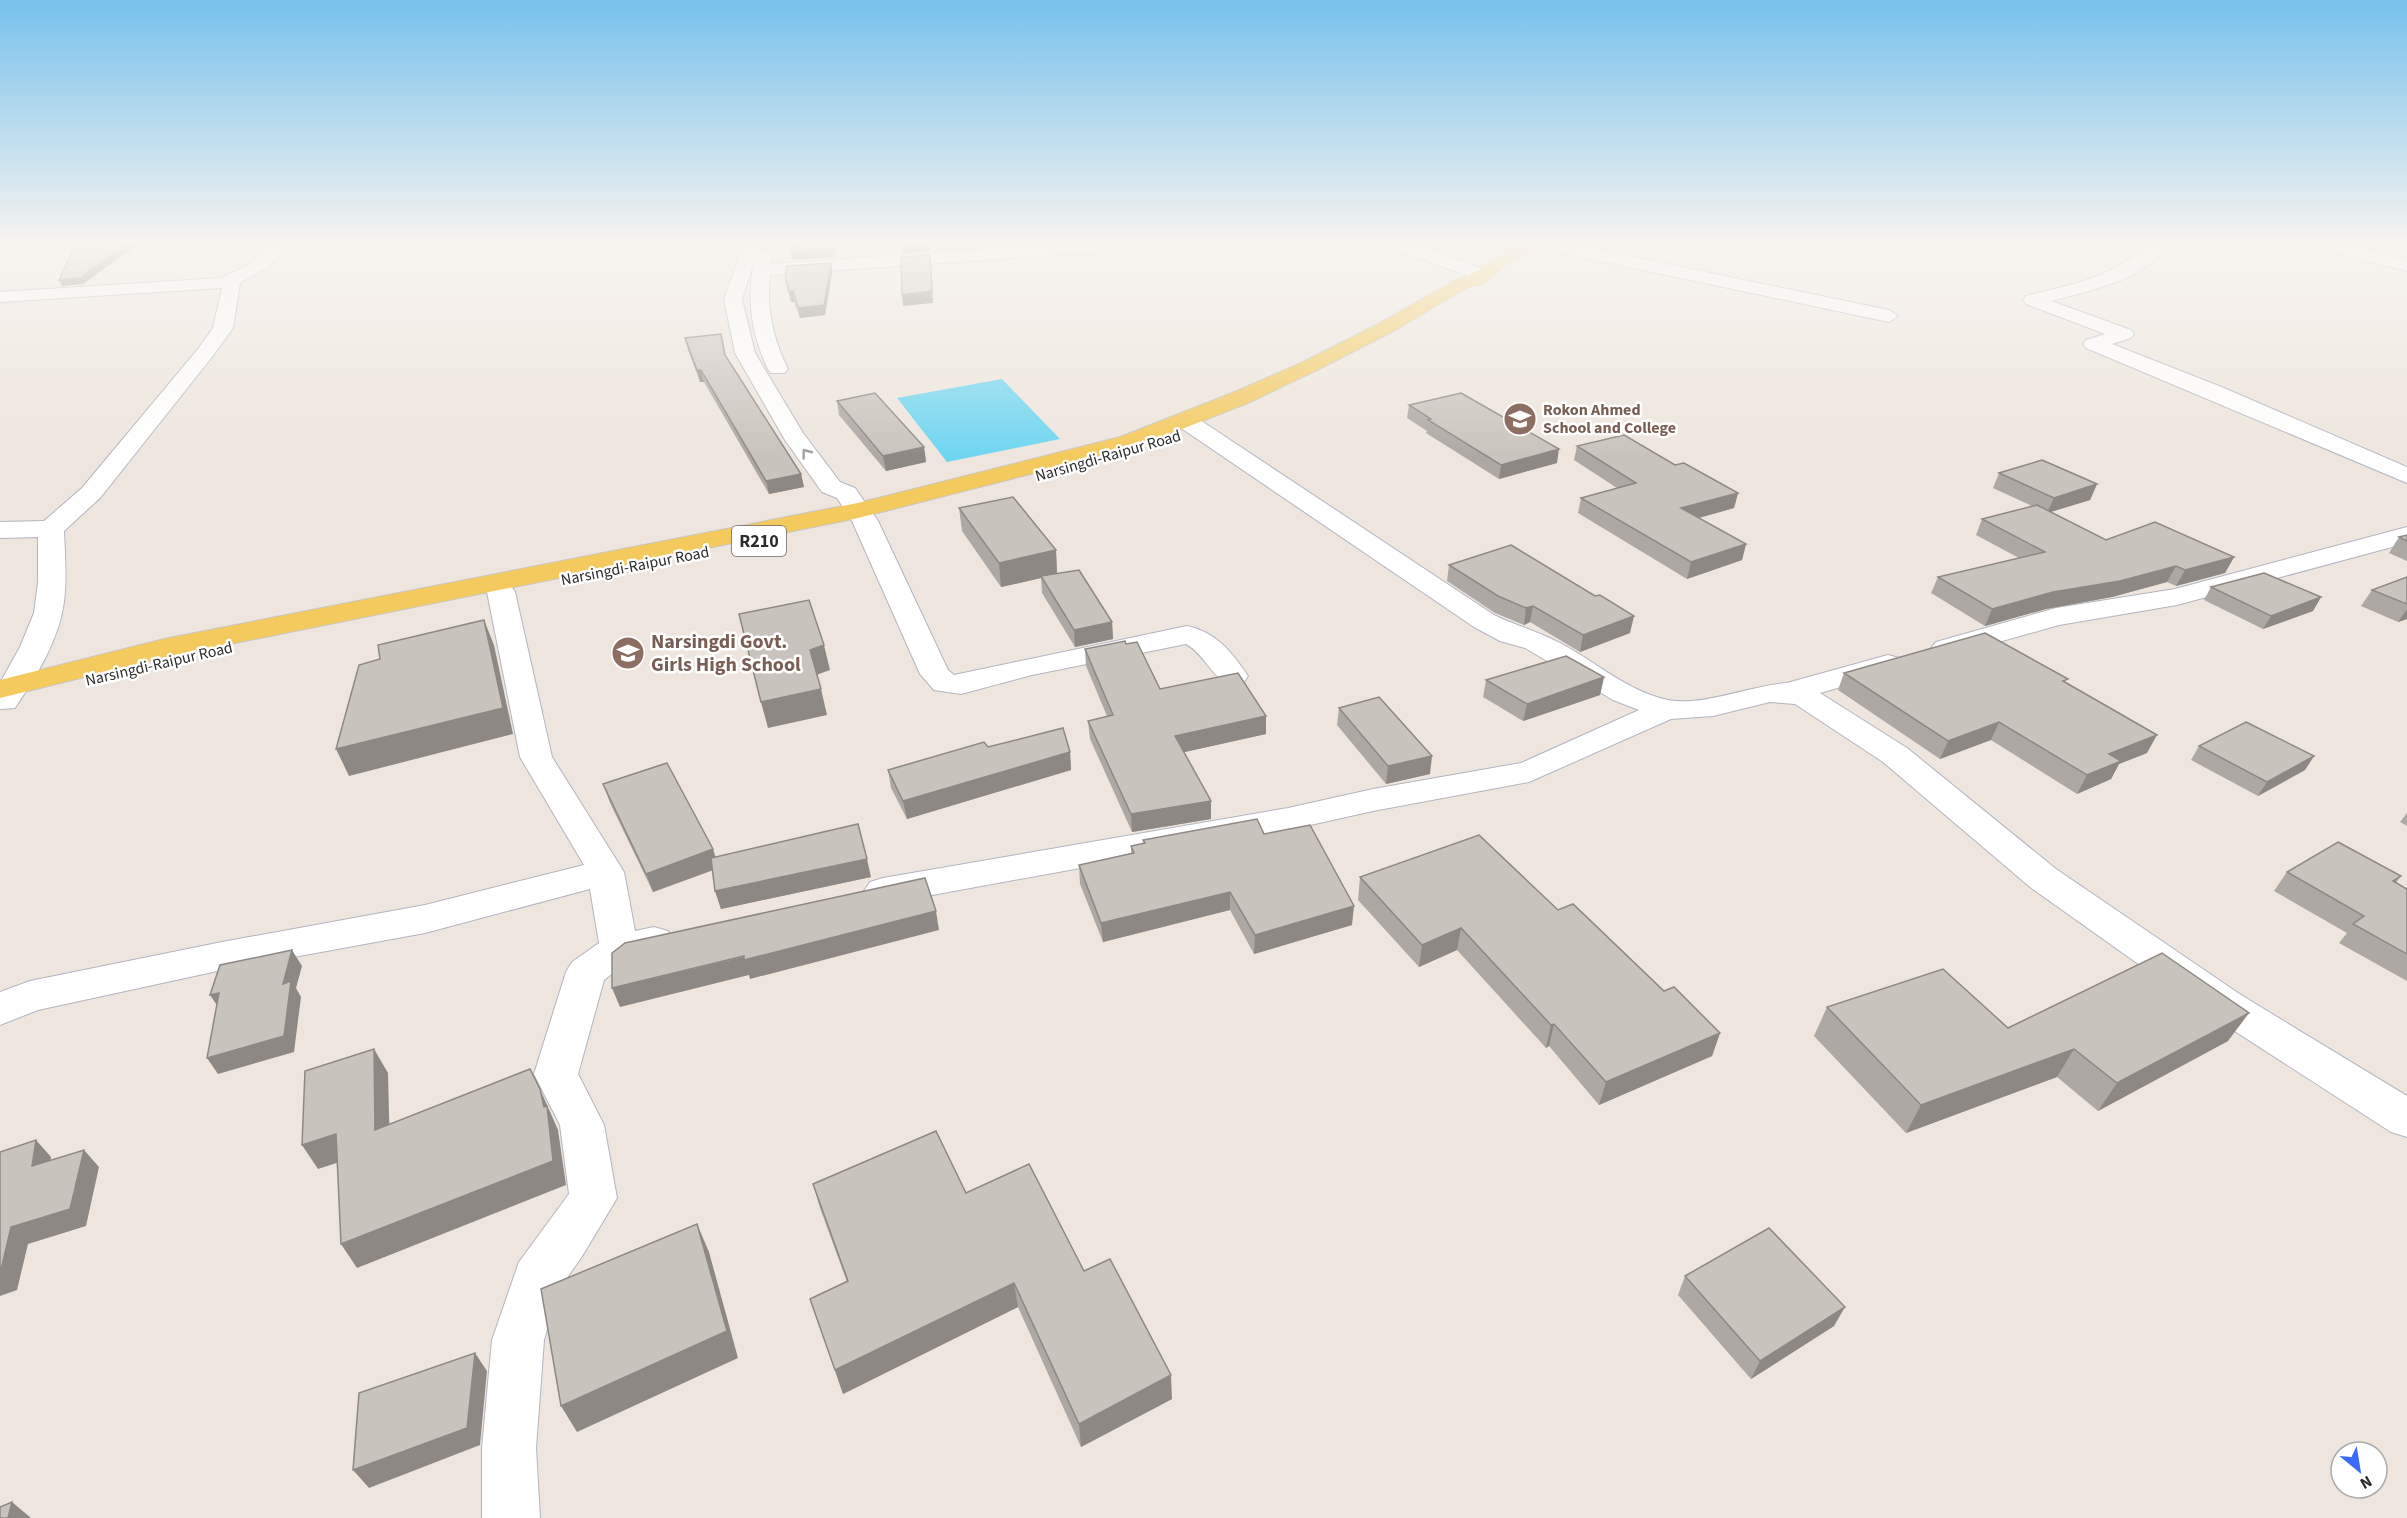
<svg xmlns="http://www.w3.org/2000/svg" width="2407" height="1518" font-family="'Source Sans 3',sans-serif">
<rect width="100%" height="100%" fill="#eee6de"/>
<!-- water -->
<polygon fill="#6fd5f1" points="1002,379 1060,439 947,462 897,398"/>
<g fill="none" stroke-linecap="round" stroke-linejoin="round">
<!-- minor casing -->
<g stroke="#b2b5c0" stroke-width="2">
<g id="minor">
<path d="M 272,244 L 290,244 L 268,267 L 240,283 L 233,328 L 212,357 L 100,498 L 64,531 C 65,554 67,578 64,602 C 59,640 36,677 15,708 L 0,709 L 0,683 L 20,647 L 34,613 L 38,582 L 38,537 L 0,538 L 0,522 L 44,521 L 82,488 L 198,349 L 213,328 L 222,288 L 0,302 L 0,292 L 221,278 L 249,265 Z"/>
<path d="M 744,244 L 760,244 L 757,253 L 765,249 L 771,250 L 773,254 L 771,264 L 1058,244 L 1144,244 L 1136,249 L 770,275 C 766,308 773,339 788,369 L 785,373 L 771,373 L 768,369 C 751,334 746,297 755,259 L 742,299 L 755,353 L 803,433 L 840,482 L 855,488 L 878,521 L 948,670 L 954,675 L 1187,626 C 1216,632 1232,652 1248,676 L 1244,682 C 1213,690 1210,657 1186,644 L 1032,675 L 961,694 L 934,690 L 920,674 L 852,521 L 837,498 L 822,492 L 785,440 L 735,353 L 724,299 Z"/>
<polygon points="1389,244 1414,244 1488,271 1491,275 1482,280 1476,279 1391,248"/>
<polygon points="1536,244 1570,244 1889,310 1898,316 1889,322 1544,249"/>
<path d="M 2151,244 L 2170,244 C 2141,281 2093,290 2051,301 L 2131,330 L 2134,334 L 2131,338 L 2112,344 L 2224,388 L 2407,467 L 2407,483 L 2086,348 L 2083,344 L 2086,340 L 2105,334 L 2026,304 L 2023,300 L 2026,296 C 2078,283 2107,279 2151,244 Z"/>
<polygon points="2316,244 2345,244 2407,261 2407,271 2318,248"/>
<path d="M 1186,414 L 1194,416 L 1494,615 C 1512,624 1527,628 1545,636 C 1587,653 1623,691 1668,700 C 1701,707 1752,685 1787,683 L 1888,655 L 1899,658 L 1903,664 L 1899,670 L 1820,693 L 1907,748 L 2056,869 L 2241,995 L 2407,1096 L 2407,1137 L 2391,1132 L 2213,1017 L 2030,887 L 1883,762 L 1795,704 L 1770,702 L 1713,716 L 1671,719 L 1529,782 L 1373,811 L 1288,830 L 883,904 L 870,900 L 864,891 L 870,882 L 883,878 L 1288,808 L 1373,789 L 1521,763 L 1639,710 L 1613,700 L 1525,648 L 1500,641 L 1474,627 L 1178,426 L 1175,421 L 1178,416 Z"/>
<polygon points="2407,527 2407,543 2177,605 2059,625 1946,657 1936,654 1931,648 1936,642 2056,608 2175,589"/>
<polygon points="501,584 511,586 515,592 552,757 624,872 635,931 654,927 668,931 673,941 668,951 630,960 604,980 578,1074 604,1125 617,1198 581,1258 559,1289 544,1340 536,1448 540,1518 482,1518 482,1448 492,1340 519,1262 569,1194 560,1125 534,1074 566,972 572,962 599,943 590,889 425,933 222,970 38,1010 0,1025 0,992 30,981 222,942 425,905 584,865 520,757 487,592 491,586"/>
</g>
</g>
<!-- major casing -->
<g stroke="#c8c8c8" stroke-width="2">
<path id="major" d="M 1517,244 L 1538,244 L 1508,263 L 1481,285 L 1468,287 L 1392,332 L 1315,371 L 1248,403 L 1136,447 L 858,518 L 165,657 L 0,698 L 0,680 L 164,639 L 858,503 L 1120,437 L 1232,393 L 1301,363 L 1378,324 L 1457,279 C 1479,274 1496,255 1517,244 Z"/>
</g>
<!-- minor -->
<use href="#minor" fill="#fff" fill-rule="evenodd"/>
<!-- major -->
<use href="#major" fill="#f4c95d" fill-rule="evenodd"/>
</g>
<!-- wall -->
<g fill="#ada8a3">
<polygon points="831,263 832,273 825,315 800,318 794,302 791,302 785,275"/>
<polygon points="685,338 725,357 801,474 804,487 769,494 704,382 700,382 688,350"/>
<polygon points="837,401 924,447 926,462 886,471 839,415"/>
<polygon points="1409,405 1557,463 1499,479 1426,433 1427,431 1407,418"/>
<polygon points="1577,446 1675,465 1738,493 1734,508 1699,518 1746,544 1742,560 1687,579 1578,513 1581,498 1617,488 1574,460"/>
<polygon points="1999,473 2097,484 2090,500 2051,512 2106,540 2234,557 2225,573 2176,586 2167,582 2112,597 2046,609 1985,626 1931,593 1938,577 2019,558 1976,535 1982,519 2032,506 1993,488"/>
<polygon points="959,508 1056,550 1057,574 1112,622 1113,639 1075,647 1042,593 1041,578 1001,587 962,531"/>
<polygon points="2407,535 2407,561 2389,553 2399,537"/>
<polygon points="1449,565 1630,633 1580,652 1530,622 1524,625 1495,613 1447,581"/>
<polygon points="2407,577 2407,619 2398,622 2361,606 2372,590"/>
<polygon points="2211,587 2321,597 2313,611 2263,629 2204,600"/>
<polygon points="1085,649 1160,689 1266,716 1266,734 1184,752 1211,819 1132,832 1090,739 1088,721 1107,716 1086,666"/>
<polygon points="1844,673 2066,683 2147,753 2119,764 2111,779 2077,794 1991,740 1940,759 1838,690"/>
<polygon points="1604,677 1600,695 1523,721 1483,697 1486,680"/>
<polygon points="1339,708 1430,774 1386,784 1337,725"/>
<polygon points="2199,746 2314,756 2305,770 2258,796 2191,760"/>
<polygon points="988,747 1070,752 1071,770 907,819 891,788 888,770"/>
<polygon points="603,784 716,857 871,877 721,909 715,891 712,870 653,892 610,803"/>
<polygon points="2407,813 2407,826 2400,822"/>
<polygon points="1264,834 1352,925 1254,954 1230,910 1103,942 1080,884 1079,865 1131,853 1131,846 1144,844 1143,840"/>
<polygon points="2287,872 2401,876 2396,883 2407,889 2407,981 2339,943 2347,933 2274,891"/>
<polygon points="1360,877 1558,910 1720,1033 1712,1056 1599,1105 1549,1046 1546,1048 1457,950 1419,967 1358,900"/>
<polygon points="1827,1007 2008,1028 2228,1041 2098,1111 2057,1077 1906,1133 1814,1036"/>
<polygon points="813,1184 966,1193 1084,1271 1172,1399 1081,1447 1018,1307 843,1394 810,1299 847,1282 820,1208"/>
<polygon points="1685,1276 1834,1326 1751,1379 1678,1295"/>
</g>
<!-- shaded-wall -->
<g fill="#8d8884">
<polygon points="128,244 139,244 83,284 62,286 59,280"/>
<polygon points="834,244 837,244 835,257 793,260 791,252"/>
<polygon points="930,244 931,251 902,253 902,247"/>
<polygon points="930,255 933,303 903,306 902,295"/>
<polygon points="831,263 832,273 825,315 800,318 798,308"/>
<polygon points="793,291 794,302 791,302 789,292"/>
<polygon points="697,370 701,370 704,382 700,382"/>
<polygon points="924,447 926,462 886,471 883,456"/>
<polygon points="1559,449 1557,463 1499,479 1501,465"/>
<polygon points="801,474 804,487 769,494 766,481"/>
<polygon points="2097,484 2090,500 2047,513 2054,498"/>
<polygon points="1738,493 1734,508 1677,524 1681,508"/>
<polygon points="1746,544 1742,560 1687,579 1691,562"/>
<polygon points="1056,550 1057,574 1041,576 1041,578 1001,587 999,563"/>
<polygon points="2234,557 2225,573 2176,586 2185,570"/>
<polygon points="2176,566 2167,582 2112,597 2046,609 1985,626 1992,609 2053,592"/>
<polygon points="2321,597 2313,611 2263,629 2271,616"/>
<polygon points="1533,606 1530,622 1524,625 1526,608"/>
<polygon points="2407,609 2407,619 2398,622"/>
<polygon points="1634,616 1630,633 1580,652 1583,635"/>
<polygon points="484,620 494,645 513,734 349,776 336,749"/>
<polygon points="1112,622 1113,639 1075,647 1074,630"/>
<polygon points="824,645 830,670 816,675 810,650"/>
<polygon points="1604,677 1600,695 1523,721 1527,704"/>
<polygon points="821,689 827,715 768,728 761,702"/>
<polygon points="1266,716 1266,734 1176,754 1175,736"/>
<polygon points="1999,722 1991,740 1940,759 1948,741"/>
<polygon points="2157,735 2147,753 2119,764 2111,779 2077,794 2087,775 2109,754"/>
<polygon points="1070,752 1071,770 907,819 903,801"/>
<polygon points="1432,756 1430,774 1386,784 1388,766"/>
<polygon points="2314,756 2305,770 2258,796 2267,782"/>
<polygon points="1211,801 1211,819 1132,832 1131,814"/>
<polygon points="713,849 719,868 653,892 646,874"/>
<polygon points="867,859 871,877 721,909 715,891"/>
<polygon points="1230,892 1230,910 1103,942 1101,923"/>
<polygon points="1354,906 1352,925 1254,954 1255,935"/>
<polygon points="936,911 939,930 750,979 749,975 620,1007 612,988"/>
<polygon points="1461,928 1457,950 1419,967 1422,945"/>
<polygon points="292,950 302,966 296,988 301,997 294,1052 218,1074 207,1058 283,984"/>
<polygon points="219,993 221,1011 210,995"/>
<polygon points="2249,1013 2228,1041 2098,1111 2117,1083"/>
<polygon points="1554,1024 1549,1046 1546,1048 1551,1025"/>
<polygon points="1720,1033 1712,1056 1599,1105 1606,1082"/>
<polygon points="374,1049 388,1073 390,1154 375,1130"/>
<polygon points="2074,1049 2057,1077 1906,1133 1921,1105"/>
<polygon points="540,1089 558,1130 566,1185 357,1268 341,1244 544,1107"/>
<polygon points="336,1134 352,1158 318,1169 302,1145"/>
<polygon points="36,1140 51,1157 48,1183 32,1166"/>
<polygon points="84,1150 99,1167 86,1226 28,1244 17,1290 0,1296 0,1274 11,1227"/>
<polygon points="697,1224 709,1252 738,1358 577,1432 561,1406"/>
<polygon points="1014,1283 1018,1307 843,1394 835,1370"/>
<polygon points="1845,1307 1834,1326 1751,1379 1760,1361"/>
<polygon points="475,1353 487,1371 480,1445 369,1488 353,1470"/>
<polygon points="1171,1375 1172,1399 1081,1447 1079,1424"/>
<polygon points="12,1502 31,1518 8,1518"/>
</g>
<!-- building -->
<g fill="#c9c3bd" stroke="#8d8884" stroke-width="1.5">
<polygon points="76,244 128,244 80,278 59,280"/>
<polygon points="797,244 834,244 834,249 791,252 793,247 797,247"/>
<polygon points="902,244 930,244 930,245 902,247"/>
<polygon points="930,255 932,291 902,295 901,257"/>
<polygon points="831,263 824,305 798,308 793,291 789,292 785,275 787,266"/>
<polygon points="721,334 725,355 801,474 766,481 701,370 697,370 685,338"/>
<polygon points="875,393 924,447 883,456 837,401"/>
<polygon points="1461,393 1559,449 1501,465 1428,420 1431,419 1409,405"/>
<polygon points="1624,435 1675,465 1684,463 1738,493 1681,508 1746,544 1691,562 1581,498 1636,483 1577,446"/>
<polygon points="2042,460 2097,484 2054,498 1999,473"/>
<polygon points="1013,497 1056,550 999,563 959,508"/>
<polygon points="2037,505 2106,540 2155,522 2234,557 2185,570 2176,566 2120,581 2053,592 1992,609 1938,577 2045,552 1982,519"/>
<polygon points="2407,535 2407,541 2399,537"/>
<polygon points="1511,545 1595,596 1600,595 1634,616 1583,635 1533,606 1526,608 1498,596 1449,565"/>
<polygon points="1079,570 1112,622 1074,630 1041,576"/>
<polygon points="2264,573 2321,597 2271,616 2211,587"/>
<polygon points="2407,577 2407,604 2372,590"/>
<polygon points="809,600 824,645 810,650 821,689 761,702 739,614"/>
<polygon points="484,620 503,708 336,749 359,665 380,659 378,645"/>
<polygon points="1985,633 2068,679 2063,681 2157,735 2109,754 2121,761 2087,775 1999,722 1948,741 1844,673"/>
<polygon points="1125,641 1126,644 1137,642 1160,689 1238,673 1266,716 1175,736 1211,801 1131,814 1088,721 1113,715 1085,649"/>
<polygon points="1566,656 1604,677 1527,704 1486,680"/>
<polygon points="1379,697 1432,756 1388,766 1339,708"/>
<polygon points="2246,722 2314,756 2267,782 2199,746"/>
<polygon points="1063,728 1070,752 903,801 888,770 984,742 988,747"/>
<polygon points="667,763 713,849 646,874 603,784"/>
<polygon points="1257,819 1264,834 1310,825 1354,906 1255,935 1230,892 1101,923 1079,865 1134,853 1131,846 1145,843 1143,840"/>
<polygon points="858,824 867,859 715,891 711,858"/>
<polygon points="1479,835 1558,910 1573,904 1664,991 1674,987 1720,1033 1606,1082 1554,1024 1551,1025 1461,928 1422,945 1360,877"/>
<polygon points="2338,842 2401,876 2393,881 2407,889 2407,954 2353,924 2364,916 2287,872"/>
<polygon points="925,878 936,911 744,960 744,956 612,988 612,953 625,943"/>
<polygon points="292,950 283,984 291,981 284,1036 207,1058 219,993 210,995 220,965"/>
<polygon points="2162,953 2249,1013 2117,1083 2074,1049 1921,1105 1827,1007 1943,969 2008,1028"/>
<polygon points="374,1049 375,1130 530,1069 540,1089 544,1107 547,1106 553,1161 341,1244 336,1134 302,1145 305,1071"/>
<polygon points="936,1131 966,1193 1029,1164 1084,1271 1110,1259 1171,1375 1079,1424 1014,1283 835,1370 810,1299 848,1281 813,1184"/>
<polygon points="36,1140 32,1166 84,1150 70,1209 11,1227 0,1274 0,1152"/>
<polygon points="697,1224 727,1331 561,1406 541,1289"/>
<polygon points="1769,1228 1845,1307 1760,1361 1685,1276"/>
<polygon points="475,1353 467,1428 353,1470 359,1393"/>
<polygon points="12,1502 8,1518 0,1518 0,1507"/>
</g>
<!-- one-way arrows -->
<defs><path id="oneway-chevron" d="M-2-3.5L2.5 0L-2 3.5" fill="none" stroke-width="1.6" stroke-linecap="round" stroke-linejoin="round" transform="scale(1.5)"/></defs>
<use stroke="#a0a0a0" href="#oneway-chevron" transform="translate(806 453) rotate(-127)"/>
<!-- sky -->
<linearGradient id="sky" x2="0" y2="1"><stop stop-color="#77c1ec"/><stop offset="0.53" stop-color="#f7f4f0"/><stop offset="1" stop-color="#f7f4f0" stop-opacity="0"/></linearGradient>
<rect width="2407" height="457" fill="url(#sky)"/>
<!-- icons -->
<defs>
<g id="school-disc" transform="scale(1.725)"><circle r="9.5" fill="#8d6e63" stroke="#fff"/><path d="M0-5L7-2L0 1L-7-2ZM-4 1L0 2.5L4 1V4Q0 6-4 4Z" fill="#fff"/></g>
</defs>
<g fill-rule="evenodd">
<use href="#school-disc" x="1520" y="419"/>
<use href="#school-disc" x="628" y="653"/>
</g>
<g text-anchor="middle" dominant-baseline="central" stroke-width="5" stroke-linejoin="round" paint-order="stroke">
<!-- far-education labels -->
<g font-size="16" font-weight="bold" fill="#785e54" stroke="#fff" text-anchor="start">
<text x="1543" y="410">Rokon Ahmed<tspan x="1543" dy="18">School and College</tspan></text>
</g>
<!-- far-street labels -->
<g font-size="16" fill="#2c2c2c" stroke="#fff">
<text transform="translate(1108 456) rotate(-16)">Narsingdi-Raipur Road</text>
<text transform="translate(635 566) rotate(-11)">Narsingdi-Raipur Road</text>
<text transform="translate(159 664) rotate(-13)">Narsingdi-Raipur Road</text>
</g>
<!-- shield labels -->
<rect fill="#fff" stroke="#6b6b6b" stroke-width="1.5" x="732" y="526" width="54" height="30" rx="4.5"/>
<g font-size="18" font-weight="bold" fill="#2c2c2c">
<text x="759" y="541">R210</text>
</g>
<!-- education labels -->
<g font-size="20" font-weight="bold" fill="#785e54" stroke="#fff" text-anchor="start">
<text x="651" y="642">Narsingdi Govt.<tspan x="651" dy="23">Girls High School</tspan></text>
</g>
</g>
<!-- north arrow -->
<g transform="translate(2359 1470) rotate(150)"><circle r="28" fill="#ffffff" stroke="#ababab" stroke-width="1.5"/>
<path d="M0-4.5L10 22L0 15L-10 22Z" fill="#3b6afd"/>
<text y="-9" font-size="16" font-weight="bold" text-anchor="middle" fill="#2c2c2c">N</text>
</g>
</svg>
